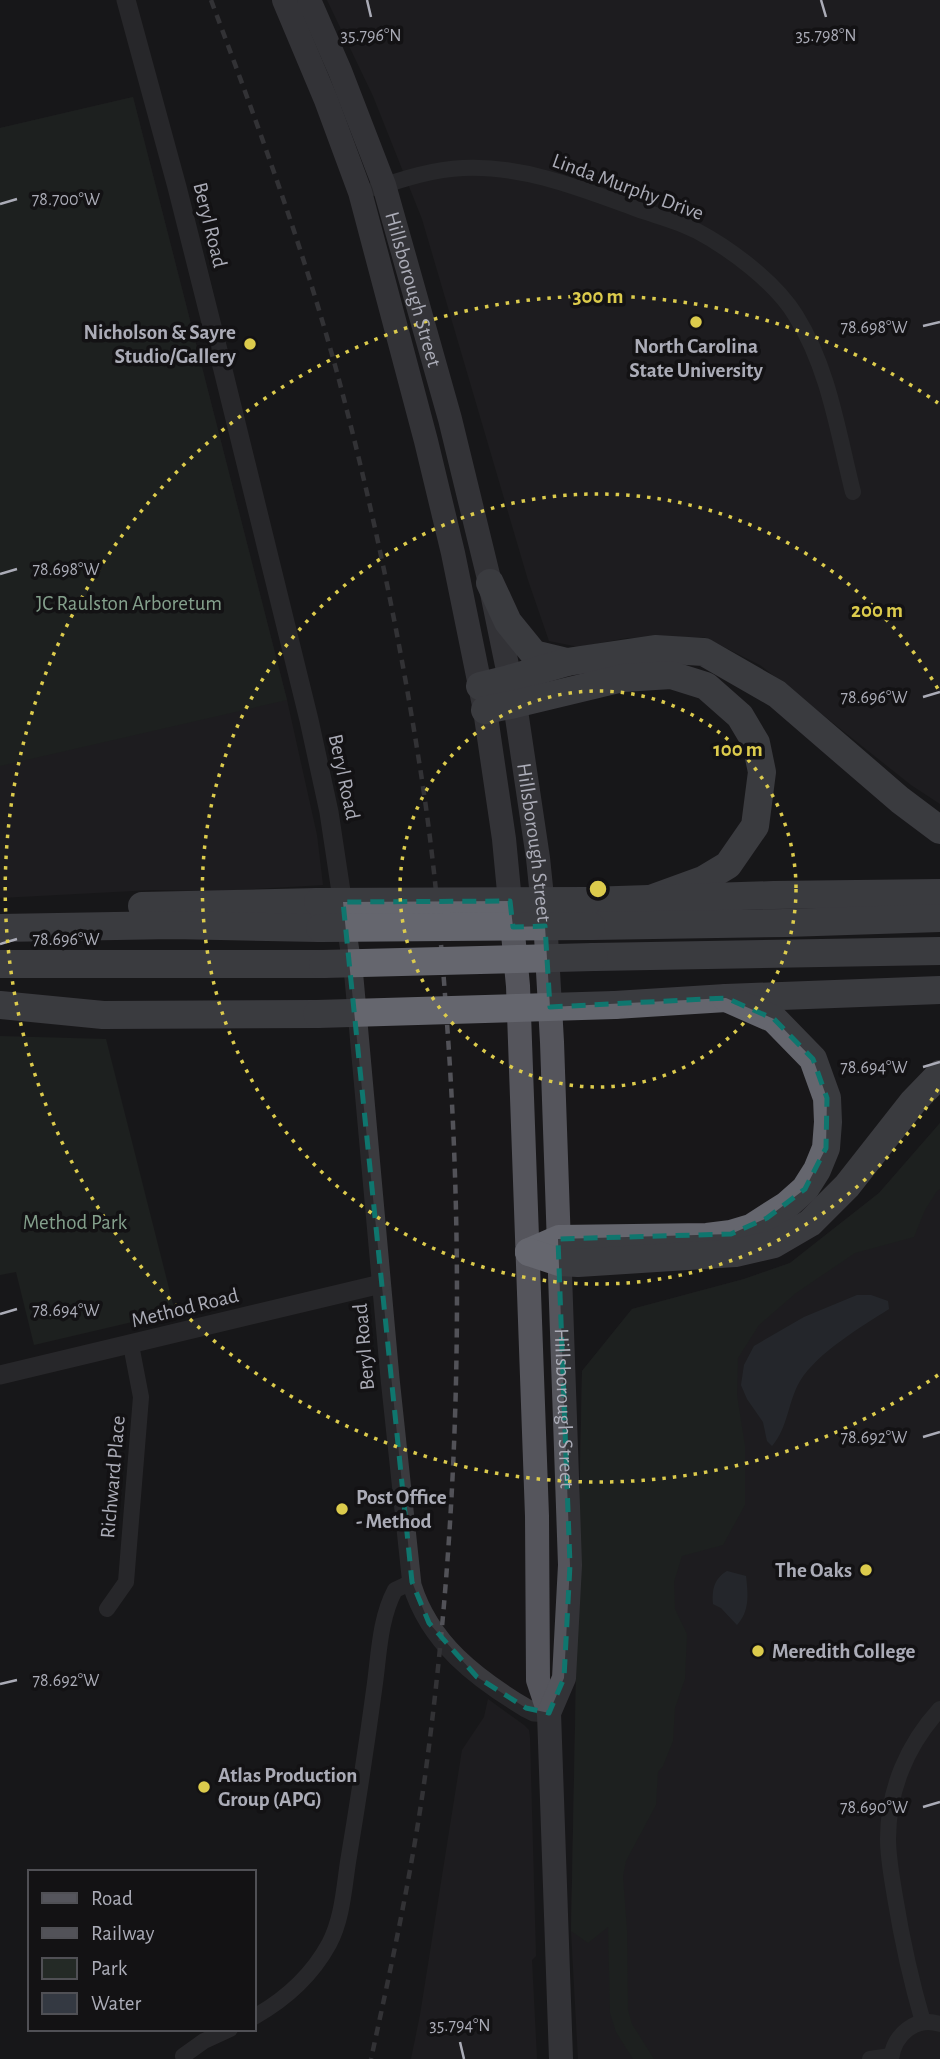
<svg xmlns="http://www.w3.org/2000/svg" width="940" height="2059" font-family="'Alegreya Sans',sans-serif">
<rect width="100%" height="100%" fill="#181719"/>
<!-- built -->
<g fill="#242326">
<polygon points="327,0 940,0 940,804 911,785 760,665 704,637 627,638 579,647 549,641 528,580 422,219 373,96"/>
<polygon points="133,97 287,700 317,835 323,885 221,891 152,890 0,898 0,128"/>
<polygon points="940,1123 940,2059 578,2059 571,1931 582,1371 632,1309 744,1279 790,1263 879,1193"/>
<polygon points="488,1699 524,1725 529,1730 530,1738 536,1956 532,1960 537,2059 411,2059 420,2015 462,1750 484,1717"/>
</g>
<!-- green -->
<g fill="#242a26">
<polygon points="133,97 287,700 0,766 0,128"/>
<polygon points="0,1036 106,1039 175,1312 34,1345 16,1272 0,1275"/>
<polygon points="940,1123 940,1189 937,1191 925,1210 914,1237 855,1253 796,1293 759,1325 738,1358 737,1395 745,1446 745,1505 723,1545 682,1556 674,1582 675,1609 687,1634 685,1679 675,1708 673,1741 663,1766 658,1772 656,1805 626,1861 623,1876 627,1930 628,2010 632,2024 654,2059 633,2059 616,2032 610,2013 608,1927 588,1943 571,1931 582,1371 632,1309 744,1279 790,1263 879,1193"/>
</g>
<!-- water -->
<g fill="#343942">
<path d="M 857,1295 L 871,1295 L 888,1301 L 889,1309 C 861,1327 818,1352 800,1381 C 788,1401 788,1428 772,1446 L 767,1441 L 763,1422 L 747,1399 L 741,1385 L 744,1365 L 754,1346 L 804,1317 Z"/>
<path d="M 727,1571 L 746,1576 C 748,1594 750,1611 737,1625 L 721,1608 L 713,1604 C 712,1589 714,1579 727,1571 Z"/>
</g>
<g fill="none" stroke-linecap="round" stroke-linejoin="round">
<!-- minor -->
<g stroke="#3b3b3f" stroke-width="16">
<path d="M 376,188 C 403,179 434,169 463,168 C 523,165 582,189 637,209 C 657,216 678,221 697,231 C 731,249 776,283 796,316 C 829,369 838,433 853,492"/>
<polyline points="107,1609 126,1582 141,1397 131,1345"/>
<path d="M 254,2017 C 286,1999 311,1977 329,1944 C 342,1920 344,1889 348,1862 C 358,1802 367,1743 375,1683 C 379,1653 380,1618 395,1590 L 412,1582"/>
<path d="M 923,2022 C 911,1981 902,1940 895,1897 C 892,1878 888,1858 888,1839 C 888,1790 907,1745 940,1709"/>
<polyline points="183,2056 204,2041 230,2029"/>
<polyline points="870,2059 891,2056"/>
<path d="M 891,2059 C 894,2035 915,2016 940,2024"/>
</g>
<!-- tertiary -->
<g stroke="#3b3b3f" stroke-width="19">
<path d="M 126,0 L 177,187 L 224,374 L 309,720 L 329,812 L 354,978 L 390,1378 L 412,1585 C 430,1643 476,1678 526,1708 L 534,1712 L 549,1713"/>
<polyline points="0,1375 381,1284"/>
</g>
<!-- primary -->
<g stroke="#55555c" stroke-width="24">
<polyline points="284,0 326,100 360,192 426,441 453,553 485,710 504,839 518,986 537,1516 538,1680 549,1713 561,2059"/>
<path id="s1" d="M 309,0 L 340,71 L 384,185 L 450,419 L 490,583 L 515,704 L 538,858 L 546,936 L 552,1042 L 570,1565 L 564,1678 L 549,1713"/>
</g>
<!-- motorway -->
<g stroke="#65666e" stroke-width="28">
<polyline points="490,583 508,622 534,654 567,662"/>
<polyline points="480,686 509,679 567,662 655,649 704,652 777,694 900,800 940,830"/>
<polyline points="485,710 515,704 623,678 671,675 706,686 740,716 756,743 762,772 755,826 728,865 703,880 648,900"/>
<polyline points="588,901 774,895 940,893"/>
<polyline points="142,906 318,902"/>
<polyline points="591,926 786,923 940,918"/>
<polyline points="0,928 173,925 320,928"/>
<polyline points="594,957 940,951"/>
<polyline points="0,964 323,964"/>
<polyline points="0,1005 103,1015 317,1014"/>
<polyline points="615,1005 726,998 940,990"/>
<polyline points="529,1252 559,1239 707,1237 731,1234 751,1228 787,1205 805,1189 817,1170 826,1148 828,1122 827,1098 813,1059 774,1019 726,998"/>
<polyline points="529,1252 559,1262 578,1263 735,1253 774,1244 810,1223 847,1186 913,1102 940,1074"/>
</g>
<!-- rail -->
<path stroke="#525258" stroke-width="4.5" stroke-dasharray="9 7" stroke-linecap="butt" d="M 211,0 C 258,125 304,250 339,380 C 372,505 399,633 419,761 C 433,847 441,935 447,1023 C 465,1271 459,1522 426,1769 C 413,1867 392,1963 371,2059"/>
<!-- motorway-bridge -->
<g stroke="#65666e" stroke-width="28">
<polyline points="318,902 588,901"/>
<polyline points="320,928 591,926"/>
<polyline points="323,964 594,957"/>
<polyline points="317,1014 615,1005"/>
</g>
</g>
<!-- marked area -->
<path d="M0 0H940V2059H0ZM 510,901 L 513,927 L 545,926 L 550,1007 L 726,998 L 774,1019 L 813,1059 L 827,1098 L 826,1148 L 805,1189 L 767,1218 L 731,1234 L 558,1239 L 570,1565 L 564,1678 L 549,1713 L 526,1708 L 477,1677 L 429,1623 L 412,1582 L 343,902 Z" fill="#181719" fill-opacity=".55" fill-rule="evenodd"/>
<path fill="none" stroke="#0f766e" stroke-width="5" stroke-dasharray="14 9" stroke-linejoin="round" d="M 510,901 L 513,927 L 545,926 L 550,1007 L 726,998 L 774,1019 L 813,1059 L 827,1098 L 826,1148 L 805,1189 L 767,1218 L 731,1234 L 558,1239 L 570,1565 L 564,1678 L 549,1713 L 526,1708 L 477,1677 L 429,1623 L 412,1582 L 343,902 Z"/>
<!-- ticks -->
<path fill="none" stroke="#abacb7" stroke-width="2.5" d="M 367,0 L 371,17M 821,0 L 826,17M 0,204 L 17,199M 923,326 L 940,322M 0,574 L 17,569M 923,697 L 940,692M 0,944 L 17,939M 923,1067 L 940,1062M 0,1314 L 17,1309M 923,1437 L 940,1432M 0,1684 L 17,1680M 923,1807 L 940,1802M 460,2042 L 464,2059"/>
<!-- distance rings -->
<g fill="none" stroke="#dccb4c" stroke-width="3.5" stroke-dasharray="3.5 7">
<circle cx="598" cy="889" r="198"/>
<path d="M938 1089A395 395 0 1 1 938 689"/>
<path d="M938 1375A593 593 0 1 1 938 403"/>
</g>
<!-- markers -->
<g fill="#dccb4c" stroke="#131214" stroke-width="2.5">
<circle cx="696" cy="322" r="7"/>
<circle cx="250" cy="344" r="7"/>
<circle cx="342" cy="1509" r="7"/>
<circle cx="866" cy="1570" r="7"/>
<circle cx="758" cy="1651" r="7"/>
<circle cx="204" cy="1787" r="7"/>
</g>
<g text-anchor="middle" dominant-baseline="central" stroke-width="7" stroke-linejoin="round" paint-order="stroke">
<!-- street labels -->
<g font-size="21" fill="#abacb7" stroke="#131214">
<text transform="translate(628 187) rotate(20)">Linda Murphy Drive</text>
<text transform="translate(210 225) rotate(76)">Beryl Road</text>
<text stroke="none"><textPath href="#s1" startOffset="308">Hillsborough Street</textPath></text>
<text transform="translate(344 777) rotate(78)">Beryl Road</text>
<text stroke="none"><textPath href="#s1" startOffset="875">Hillsborough Street</textPath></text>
<text transform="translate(185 1308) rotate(-14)">Method Road</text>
<text transform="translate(364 1347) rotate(-95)">Beryl Road</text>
<text stroke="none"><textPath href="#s1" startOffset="1442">Hillsborough Street</textPath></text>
<text transform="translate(113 1477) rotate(-85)">Richward Place</text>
</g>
<!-- poi labels -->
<g font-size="21" font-weight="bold" fill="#abacb7" stroke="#131214" text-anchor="start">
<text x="236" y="332" text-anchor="end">Nicholson &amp; Sayre<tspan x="236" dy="24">Studio/Gallery</tspan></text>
<text x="696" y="346" text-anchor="middle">North Carolina<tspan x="696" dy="24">State University</tspan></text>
<text x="356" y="1497">Post Office<tspan x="356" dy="24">- Method</tspan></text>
<text x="852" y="1570" text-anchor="end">The Oaks</text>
<text x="772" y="1651">Meredith College</text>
<text x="218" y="1775">Atlas Production<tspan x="218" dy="24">Group (APG)</tspan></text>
</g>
<!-- park labels -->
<g font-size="21" fill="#84a08c" stroke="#131214">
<text x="129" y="603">JC Raulston Arboretum</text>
<text x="75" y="1222">Method Park</text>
</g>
</g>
<g font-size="18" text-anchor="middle" fill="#abacb7" stroke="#131214" stroke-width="7" stroke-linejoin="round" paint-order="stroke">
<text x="371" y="41">35.796°N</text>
<text x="826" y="41">35.798°N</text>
<text x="66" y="205">78.700°W</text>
<text x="874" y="333">78.698°W</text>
<text x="66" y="575">78.698°W</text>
<text x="874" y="703">78.696°W</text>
<text x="66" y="945">78.696°W</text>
<text x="874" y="1073">78.694°W</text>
<text x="66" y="1316">78.694°W</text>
<text x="874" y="1443">78.692°W</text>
<text x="66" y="1686">78.692°W</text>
<text x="874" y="1813">78.690°W</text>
<text x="460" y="2031">35.794°N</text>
</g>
<circle cx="598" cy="889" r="10" fill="#dccb4c" stroke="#131214" stroke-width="3.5"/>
<g font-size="21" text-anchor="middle" font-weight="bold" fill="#dccb4c" stroke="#131214" stroke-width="7" stroke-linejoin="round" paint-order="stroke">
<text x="598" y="303">300 m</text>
<text x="877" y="617">200 m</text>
<text x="738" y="756">100 m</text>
</g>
<!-- legend -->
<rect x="28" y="1870" width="228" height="161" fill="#131214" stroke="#505055" stroke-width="2"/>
<rect x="42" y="1893" width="35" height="10" fill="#55555c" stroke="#505055" stroke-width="2"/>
<text x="91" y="1905" font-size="21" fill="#abacb7">Road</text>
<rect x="42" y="1928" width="35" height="10" fill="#525258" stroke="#505055" stroke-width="2"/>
<text x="91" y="1940" font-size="21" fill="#abacb7">Railway</text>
<rect x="42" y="1958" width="35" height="21" fill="#242a26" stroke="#505055" stroke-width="2"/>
<text x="91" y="1975" font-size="21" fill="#abacb7">Park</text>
<rect x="42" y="1993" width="35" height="21" fill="#343942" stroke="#505055" stroke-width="2"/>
<text x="91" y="2010" font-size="21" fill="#abacb7">Water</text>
</svg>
